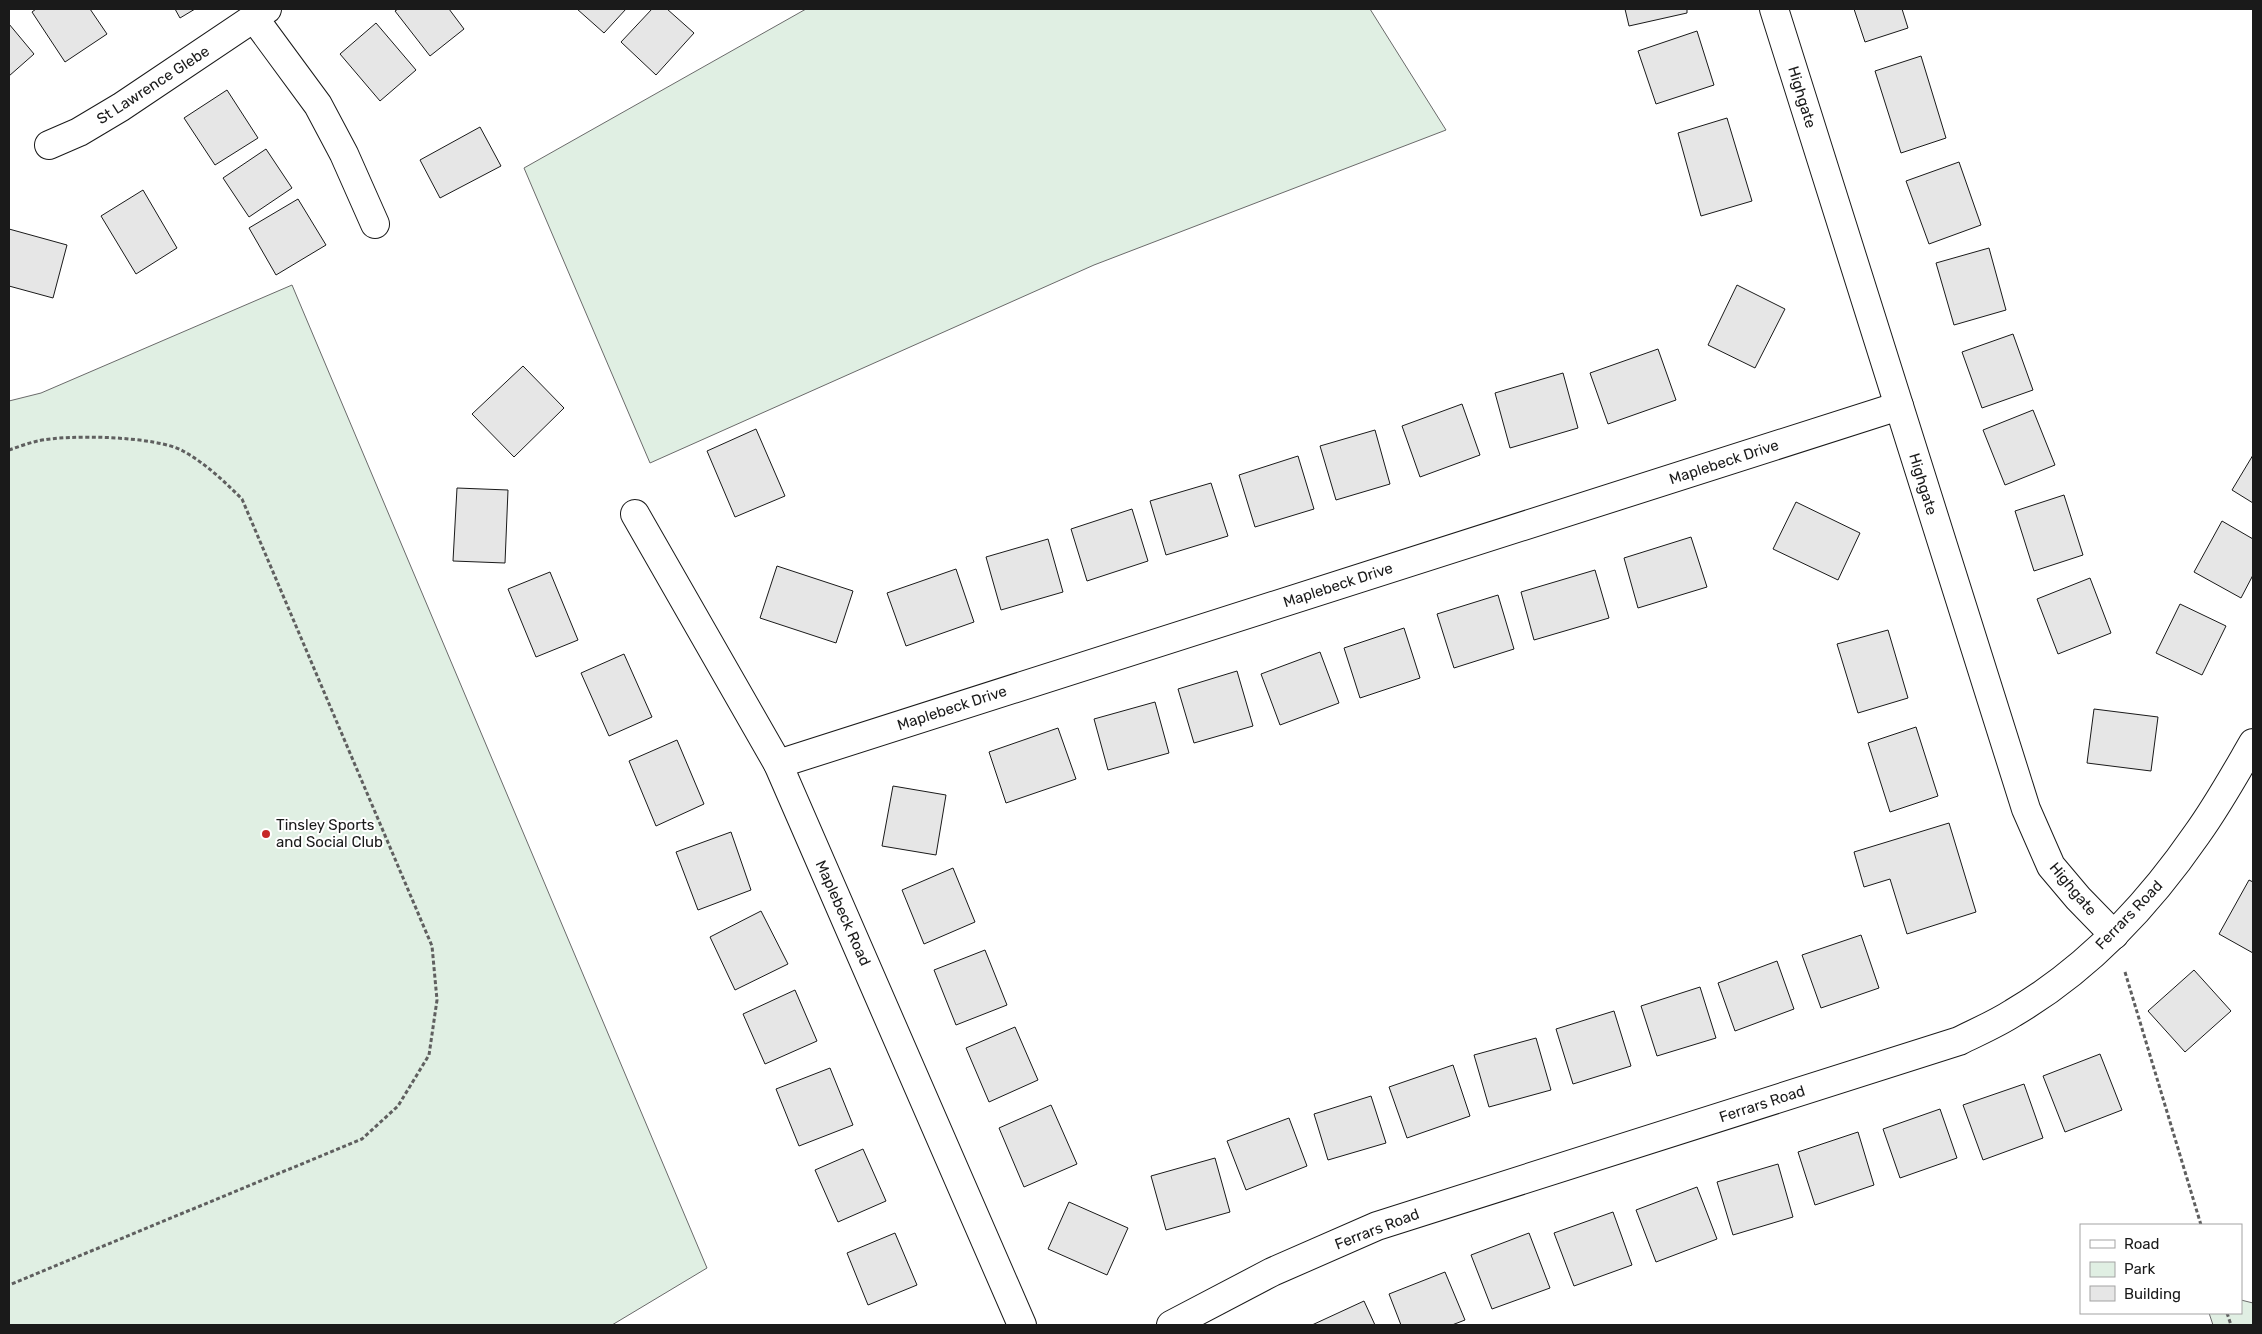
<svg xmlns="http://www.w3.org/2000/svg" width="2262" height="1334" font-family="Rubik,sans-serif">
<rect width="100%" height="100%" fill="#fff"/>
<!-- green -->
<g fill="#e0efe3" stroke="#6a6a6a">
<polygon points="806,9 1370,9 1446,130 1094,265 650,463 524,168"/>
<polygon points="292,285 707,1268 612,1325 9,1325 9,401 41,393"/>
<polygon points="2241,1300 2253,1303 2253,1325 2213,1325 2209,1313 2241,1313"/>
</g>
<!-- building -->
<g fill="#e6e6e6" stroke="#1a1a1a">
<polygon points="36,9 90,9 107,34 65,62 32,12"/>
<polygon points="175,9 195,9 180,18"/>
<polygon points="398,9 449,9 464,29 430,56 395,11"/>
<polygon points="577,9 626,9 604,33"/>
<polygon points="652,9 667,9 694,33 656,75 621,42"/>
<polygon points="1625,9 1687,9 1687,13 1629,26"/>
<polygon points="1854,9 1902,9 1908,28 1865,42"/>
<polygon points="376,23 416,70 380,101 340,54"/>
<polygon points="9,24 34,54 9,76"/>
<polygon points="1697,31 1714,85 1656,104 1638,51"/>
<polygon points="1921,56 1946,138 1901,153 1875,71"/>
<polygon points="227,90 258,138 215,165 184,118"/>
<polygon points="1727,118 1752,201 1701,216 1678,133"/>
<polygon points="480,127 501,166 440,198 420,160"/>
<polygon points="266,149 292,188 249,217 223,178"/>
<polygon points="1959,162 1981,225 1929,244 1906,181"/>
<polygon points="143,190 177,248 136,274 101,216"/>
<polygon points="298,199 326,245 276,275 249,228"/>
<polygon points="9,229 67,245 53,298 9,286"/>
<polygon points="1989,248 2006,310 1954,325 1936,263"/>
<polygon points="1737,285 1785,309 1755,368 1708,345"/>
<polygon points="2013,334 2033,390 1982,408 1962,352"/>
<polygon points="1658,349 1676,400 1608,424 1590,373"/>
<polygon points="523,366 564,408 514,457 472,414"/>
<polygon points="1563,373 1578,428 1510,448 1495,393"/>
<polygon points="1462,404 1480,455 1420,477 1402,426"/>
<polygon points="2033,410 2055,465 2005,485 1983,430"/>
<polygon points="756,429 785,496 735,517 707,451"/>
<polygon points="1375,430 1390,484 1336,500 1320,446"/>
<polygon points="2253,455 2253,503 2232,490"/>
<polygon points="1298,456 1314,509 1255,527 1239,475"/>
<polygon points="1211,483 1228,536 1166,555 1150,501"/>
<polygon points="457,488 508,490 505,563 453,561"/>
<polygon points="2064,495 2083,555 2034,571 2015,511"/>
<polygon points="1796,502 1860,533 1838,580 1773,549"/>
<polygon points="1132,509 1148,561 1087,581 1071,529"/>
<polygon points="2222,521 2253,539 2253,575 2241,598 2194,572"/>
<polygon points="1691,537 1707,587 1638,608 1624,558"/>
<polygon points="1048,539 1063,592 1001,610 986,557"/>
<polygon points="777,566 853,591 836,643 760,618"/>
<polygon points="956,569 974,622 906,646 887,593"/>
<polygon points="1595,570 1609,618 1534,640 1521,592"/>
<polygon points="550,572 578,640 536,657 508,589"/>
<polygon points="2090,578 2111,633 2058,654 2037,599"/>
<polygon points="1498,595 1514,649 1454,668 1437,614"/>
<polygon points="2180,604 2226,626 2202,675 2156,653"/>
<polygon points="1404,628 1420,678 1360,698 1344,648"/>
<polygon points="1888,630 1908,698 1858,713 1837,644"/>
<polygon points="1320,652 1339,703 1280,725 1261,674"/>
<polygon points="624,654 652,717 609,736 581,673"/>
<polygon points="1237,671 1253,726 1194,743 1178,689"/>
<polygon points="1155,702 1169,753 1108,770 1094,719"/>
<polygon points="2094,709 2158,717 2151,771 2087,763"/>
<polygon points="1916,727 1938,796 1890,812 1868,743"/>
<polygon points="1058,728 1076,779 1006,803 989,752"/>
<polygon points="677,740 704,804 656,826 629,761"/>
<polygon points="893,786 946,795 936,855 882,846"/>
<polygon points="1949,823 1976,912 1907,934 1890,879 1864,887 1854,852"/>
<polygon points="731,832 751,890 698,910 676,852"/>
<polygon points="953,868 975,922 924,944 902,890"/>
<polygon points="2249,880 2253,882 2253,953 2219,934"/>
<polygon points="761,911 788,964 735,990 710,937"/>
<polygon points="1861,935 1879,988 1821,1008 1802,955"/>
<polygon points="985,950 1007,1005 956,1025 934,970"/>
<polygon points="1777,961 1794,1009 1735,1031 1718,983"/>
<polygon points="2194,970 2231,1011 2185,1052 2148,1011"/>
<polygon points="1700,987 1716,1038 1657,1056 1641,1006"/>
<polygon points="795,990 817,1041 765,1064 743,1014"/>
<polygon points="1614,1011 1631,1066 1573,1084 1556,1029"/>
<polygon points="1015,1027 1038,1080 989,1102 966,1048"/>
<polygon points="1536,1038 1551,1090 1489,1107 1474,1055"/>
<polygon points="2100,1054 2122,1110 2065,1132 2043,1076"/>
<polygon points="1453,1065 1470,1116 1407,1138 1389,1087"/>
<polygon points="830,1068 853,1125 799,1146 776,1089"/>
<polygon points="2024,1084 2043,1138 1983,1160 1963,1105"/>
<polygon points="1371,1096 1386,1143 1328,1160 1314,1114"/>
<polygon points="1051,1105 1077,1164 1024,1187 999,1128"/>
<polygon points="1940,1109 1957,1158 1900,1178 1883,1129"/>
<polygon points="1289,1118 1307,1166 1246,1190 1227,1141"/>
<polygon points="1858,1132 1874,1185 1815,1205 1798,1152"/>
<polygon points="863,1149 886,1201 838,1222 815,1170"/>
<polygon points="1215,1158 1230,1212 1166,1230 1151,1176"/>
<polygon points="1778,1164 1793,1217 1733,1235 1717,1182"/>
<polygon points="1697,1187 1717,1239 1656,1262 1636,1210"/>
<polygon points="1069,1202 1128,1228 1107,1275 1048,1249"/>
<polygon points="1613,1212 1632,1265 1574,1286 1554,1233"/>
<polygon points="895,1233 917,1285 868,1305 847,1253"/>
<polygon points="1529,1233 1550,1288 1492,1309 1471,1255"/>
<polygon points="1445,1272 1465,1320 1452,1325 1401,1325 1389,1294"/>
<polygon points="1364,1301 1375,1325 1312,1325"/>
</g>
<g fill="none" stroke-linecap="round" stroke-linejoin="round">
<!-- minor casing -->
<g stroke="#1a1a1a" stroke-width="30">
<g id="minor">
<polyline points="1774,9 2026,809 2051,866 2078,898 2114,935"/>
<polyline points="254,18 318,105 344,154 375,224"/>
<polyline points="49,145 79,132 121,107 267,9"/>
<polyline points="635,514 778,764 1022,1325"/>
<polyline points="778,764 1899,406"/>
<path d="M 1171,1325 L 1272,1272 L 1377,1226 L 1959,1041 C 1977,1032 1996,1024 2013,1013 C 2088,969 2148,905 2197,834 C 2218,805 2235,774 2253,743"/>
</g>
</g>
<!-- path -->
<g stroke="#5f5f5f" stroke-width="3" stroke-dasharray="4 2.5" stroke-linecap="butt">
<path d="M 9,450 C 18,447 28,443 38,441 C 67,434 157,436 183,451 C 205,463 224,481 242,499 L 432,946 L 437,1000 L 429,1055 L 398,1106 L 362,1139 L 9,1285"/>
<polyline points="2125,972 2201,1225"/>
<polyline points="2227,1313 2231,1325"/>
</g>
<!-- minor -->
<use href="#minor" stroke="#fff" stroke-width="28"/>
</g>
<!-- markers -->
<circle fill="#c62828" stroke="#fff" stroke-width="2" cx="266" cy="834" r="5"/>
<g text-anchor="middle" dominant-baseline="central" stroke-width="4" stroke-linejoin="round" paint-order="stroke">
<!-- street labels -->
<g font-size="15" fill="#1a1a1a" stroke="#fff">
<text transform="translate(153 85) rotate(-33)">St Lawrence Glebe</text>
<text transform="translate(1802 97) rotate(73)">Highgate</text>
<text transform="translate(1724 462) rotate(-18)">Maplebeck Drive</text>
<text transform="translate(1923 484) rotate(73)">Highgate</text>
<text transform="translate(1338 585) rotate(-18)">Maplebeck Drive</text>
<text transform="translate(952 708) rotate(-18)">Maplebeck Drive</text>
<text transform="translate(2073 889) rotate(50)">Highgate</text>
<text transform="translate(843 913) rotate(66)">Maplebeck Road</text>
<text transform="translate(2129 915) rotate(-46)">Ferrars Road</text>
<text transform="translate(1762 1104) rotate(-18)">Ferrars Road</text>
<text transform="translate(1377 1229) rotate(-21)">Ferrars Road</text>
</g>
<!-- poi labels -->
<g font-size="15" fill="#1a1a1a" stroke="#fff" text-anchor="start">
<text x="276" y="825">Tinsley Sports<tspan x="276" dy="17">and Social Club</tspan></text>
</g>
</g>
<!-- border -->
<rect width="2262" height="1334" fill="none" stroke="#1a1a1a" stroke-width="20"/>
<!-- legend -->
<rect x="2080" y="1224" width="162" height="90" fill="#ffffff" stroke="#a3a3a3"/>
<rect x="2090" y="1240" width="25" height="8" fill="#ffffff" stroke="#a3a3a3"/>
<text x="2124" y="1249" font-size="15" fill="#1a1a1a">Road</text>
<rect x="2090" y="1262" width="25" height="15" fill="#e0efe3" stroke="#a3a3a3"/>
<text x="2124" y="1274" font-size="15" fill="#1a1a1a">Park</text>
<rect x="2090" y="1286" width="25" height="15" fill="#e6e6e6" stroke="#a3a3a3"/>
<text x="2124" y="1299" font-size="15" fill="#1a1a1a">Building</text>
</svg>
